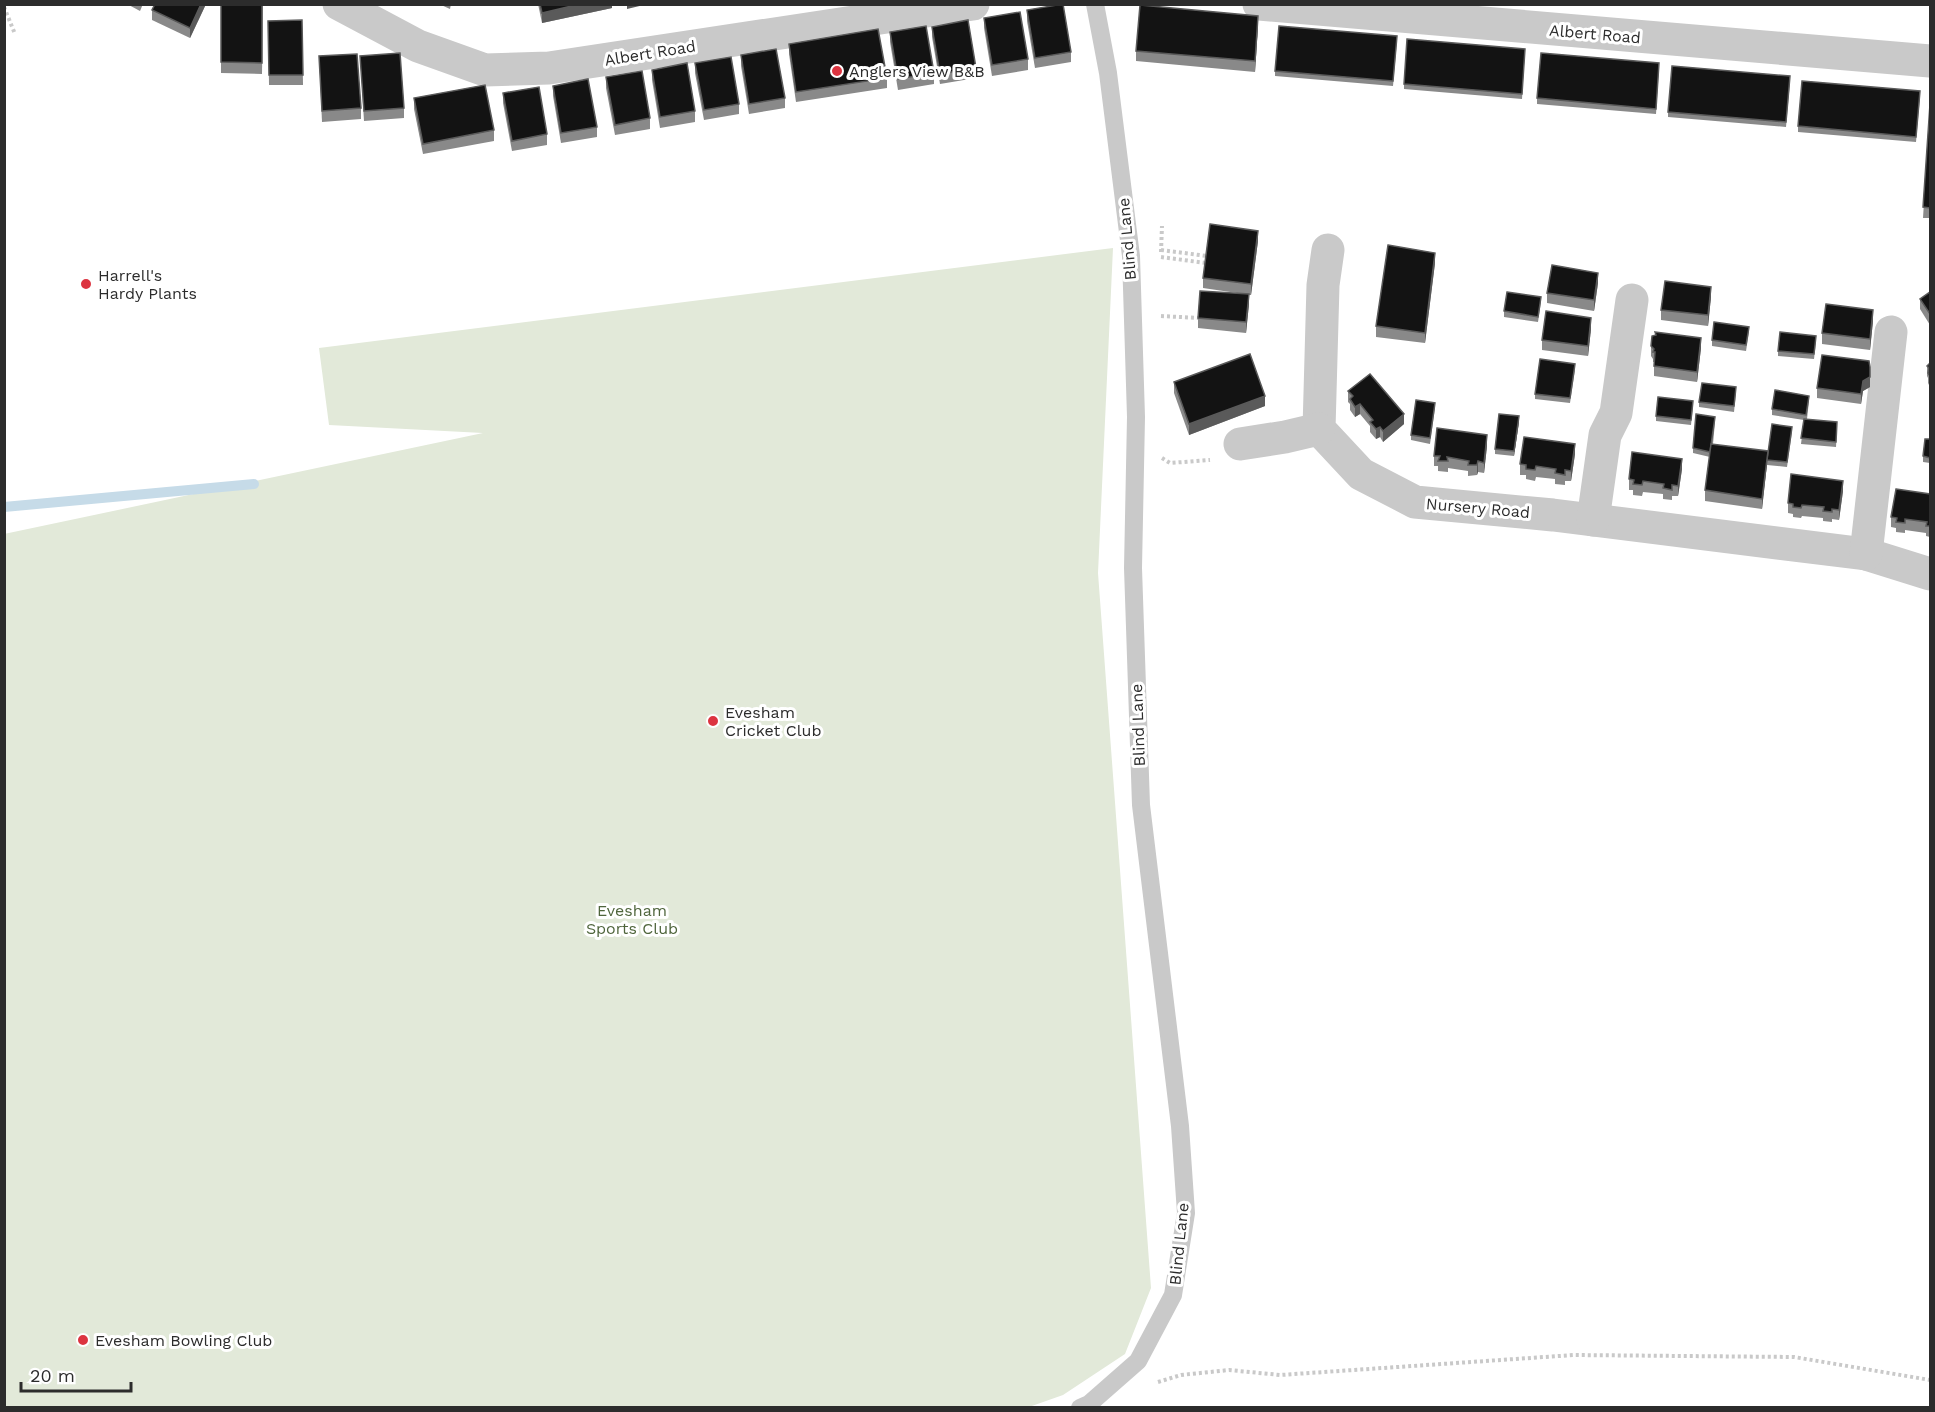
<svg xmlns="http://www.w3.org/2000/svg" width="1935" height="1412" font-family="'Work Sans',sans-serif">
<rect width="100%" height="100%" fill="#fff"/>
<!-- green -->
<polygon fill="#e2e9d9" points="1113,248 1098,573 1151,1288 1125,1354 1063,1395 1029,1407 5,1407 4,534 483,433 329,425 319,348"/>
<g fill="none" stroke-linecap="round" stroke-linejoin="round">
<!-- stream -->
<polyline stroke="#c6dbe8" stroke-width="10" points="4,507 254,484"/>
<!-- path -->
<g stroke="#c9c9c9" stroke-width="4" stroke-dasharray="3 3" stroke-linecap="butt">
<polyline points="4,7 15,34"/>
<polyline points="1161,250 1207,256"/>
<polyline points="1161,252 1162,226"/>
<polyline points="1161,257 1206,263"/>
<polyline points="1161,316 1199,318"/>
<polyline points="1162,458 1170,463 1210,460"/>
<polyline points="1158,1382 1181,1375 1229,1370 1280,1375 1574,1355 1794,1357 1930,1380"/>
</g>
<!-- lane -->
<polyline stroke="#c9c9c9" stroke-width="18" points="1080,1408 1089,1404 1138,1361 1173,1295 1186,1213 1180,1126 1141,805 1133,568 1136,417 1131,256 1108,73 1095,4"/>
<!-- street -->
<g stroke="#c9c9c9" stroke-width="33">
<polyline points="339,4 418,46 485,70 549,68 973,4"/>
<polyline points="1259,4 1930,61"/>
<polyline points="1328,250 1323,285 1319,429 1361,474 1415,502 1553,515 1866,554 1930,574"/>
<polyline points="1240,444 1285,437 1319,429"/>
<polyline points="1593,520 1605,435 1616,413 1632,300"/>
<polyline points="1866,554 1891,332"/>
</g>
</g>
<!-- wall -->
<g fill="#898989">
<polygon points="127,4 143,4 140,11"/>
<polygon points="206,4 190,38 152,20 152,10"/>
<polygon points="221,4 263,4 262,74 221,73"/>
<polygon points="439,4 451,4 450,9"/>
<polygon points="538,4 612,4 612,8 542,23"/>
<polygon points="1027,10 1071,52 1071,62 1035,68 1027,21"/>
<polygon points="984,18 1028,59 1028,70 992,76 984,28"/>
<polygon points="302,20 303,85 269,85 268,21"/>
<polygon points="1258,26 1255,72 1136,61 1136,51"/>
<polygon points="932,27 976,68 976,78 940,84 932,37"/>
<polygon points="890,32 934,73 934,84 898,90 890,42"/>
<polygon points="1397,41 1393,86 1275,76 1275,71"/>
<polygon points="789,44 887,78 887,88 796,102 789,54"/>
<polygon points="1525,49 1522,99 1404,89 1404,84"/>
<polygon points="741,55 785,98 785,108 749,114 741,66"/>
<polygon points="319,56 361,108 361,119 322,122"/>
<polygon points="360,56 404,108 404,118 364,121"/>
<polygon points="695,63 739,104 739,114 704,120 695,73"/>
<polygon points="1659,69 1656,114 1537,104 1537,98"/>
<polygon points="652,70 695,111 695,122 660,128 652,80"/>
<polygon points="606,77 650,118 650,129 615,135 606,88"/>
<polygon points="1790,82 1786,127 1668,117 1668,112"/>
<polygon points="553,86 597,127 597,137 561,143 553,96"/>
<polygon points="503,93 547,134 547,145 512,151 503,103"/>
<polygon points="1920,97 1916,142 1798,132 1798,126"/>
<polygon points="414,98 494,130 494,141 423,154 414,109"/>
<polygon points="1930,104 1930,218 1923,218"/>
<polygon points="1258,241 1251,295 1249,295 1249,304 1246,333 1198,328 1198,318 1237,293 1203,288 1203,278"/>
<polygon points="1435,263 1425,343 1376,337 1376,326"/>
<polygon points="1598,283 1594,311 1547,303 1547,293"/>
<polygon points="1930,292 1930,325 1920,309 1920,299"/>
<polygon points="1711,297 1708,326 1661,320 1661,310"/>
<polygon points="1541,302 1538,322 1504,317 1504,311"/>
<polygon points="1873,321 1870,350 1822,344 1822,333"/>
<polygon points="1591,329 1588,356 1542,350 1542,340"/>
<polygon points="1749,332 1746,351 1712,346 1712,340"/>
<polygon points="1816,341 1814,359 1778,356 1778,351"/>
<polygon points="1651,346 1701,348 1697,382 1654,376 1654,362 1653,362 1653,359 1651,356"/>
<polygon points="1930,363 1930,387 1928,383 1928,378 1927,376 1927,366"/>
<polygon points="1575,370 1570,403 1535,399 1535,394"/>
<polygon points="1870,377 1870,387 1863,391 1861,404 1817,398 1817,388"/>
<polygon points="1174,382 1265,406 1189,435 1174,393"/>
<polygon points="1348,391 1404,424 1383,442 1380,437 1376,439 1370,432 1370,426 1360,414 1355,417 1350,410 1350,404 1348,402"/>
<polygon points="1736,392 1734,412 1699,407 1699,402"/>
<polygon points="1809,401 1807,419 1837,428 1836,447 1801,444 1804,420 1772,415 1772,409"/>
<polygon points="1693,406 1691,425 1656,421 1656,416"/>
<polygon points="1435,408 1430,444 1411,440 1411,435"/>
<polygon points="1519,422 1514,456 1495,454 1495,449"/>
<polygon points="1715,422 1713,444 1768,458 1792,432 1787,467 1767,465 1767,464 1762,509 1705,501 1705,490 1710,457 1693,453 1693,448"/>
<polygon points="1930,439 1930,463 1923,462 1923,456"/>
<polygon points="1487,446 1484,473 1478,472 1477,475 1468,476 1468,471 1448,468 1448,472 1438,471 1438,466 1434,466 1434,456"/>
<polygon points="1575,454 1571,481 1565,481 1565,485 1555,484 1555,479 1536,477 1535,481 1526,479 1526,475 1520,475 1520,464"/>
<polygon points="1682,469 1678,496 1672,496 1672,500 1663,499 1663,494 1643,492 1642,496 1633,495 1633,490 1629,490 1629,479"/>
<polygon points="1843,491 1839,520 1832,519 1832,522 1823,521 1823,518 1802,516 1801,518 1793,517 1793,514 1788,513 1788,503"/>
<polygon points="1930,494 1930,537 1926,536 1926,533 1905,530 1905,533 1896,532 1896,528 1891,527 1891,517"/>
</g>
<!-- shaded-wall -->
<g fill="#5a5a5a">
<polygon points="201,4 206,4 190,38 190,28"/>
<polygon points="580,4 612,4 612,8 542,23 542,13"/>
<polygon points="627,4 648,4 627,9"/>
<polygon points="1258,16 1258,26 1255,72 1255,61"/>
<polygon points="1258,231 1258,241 1251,295 1251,284"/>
<polygon points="1435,253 1435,263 1425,343 1425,333"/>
<polygon points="1598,273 1598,283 1594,311 1594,300"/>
<polygon points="1711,287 1711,297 1708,326 1708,315"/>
<polygon points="1249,294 1249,304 1246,333 1246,322"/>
<polygon points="1873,310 1873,321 1870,350 1870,339"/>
<polygon points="1591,318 1591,329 1588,356 1588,346"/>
<polygon points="1701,338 1701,348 1697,382 1697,372"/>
<polygon points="1870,367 1870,387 1863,391 1861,404 1861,394 1863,381"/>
<polygon points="1265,396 1265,406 1189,435 1189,424"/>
<polygon points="1360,404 1360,414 1355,417 1355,407"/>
<polygon points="1404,414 1404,424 1383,442 1383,431"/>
<polygon points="1519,416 1519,422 1514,456 1514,451"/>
<polygon points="1380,427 1380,437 1376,439 1376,429"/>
<polygon points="1487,435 1487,446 1484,473 1484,463"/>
<polygon points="1575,444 1575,454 1571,481 1571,471"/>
<polygon points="1768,451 1767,464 1762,509 1762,499"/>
<polygon points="1682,459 1682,469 1678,496 1678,486"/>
<polygon points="1478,461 1478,472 1477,475 1477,465"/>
<polygon points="1843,481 1843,491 1839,520 1839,510"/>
</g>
<!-- building -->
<g fill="#131313" stroke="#5a5a5a" stroke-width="1.5">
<polygon points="155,4 201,4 190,28 152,10"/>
<polygon points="221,4 262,4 262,63 221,62"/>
<polygon points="540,4 580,4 542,13"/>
<polygon points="1063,4 1071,52 1035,58 1027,10"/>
<polygon points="1140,5 1258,16 1255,61 1136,51"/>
<polygon points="1020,12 1028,59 992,65 984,18"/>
<polygon points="302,20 303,75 269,75 268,21"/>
<polygon points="968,20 976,68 940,74 932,27"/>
<polygon points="926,26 934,73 898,79 890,32"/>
<polygon points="1279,26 1397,36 1393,81 1275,71"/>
<polygon points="878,29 887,78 796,92 789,44"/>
<polygon points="1407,39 1525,49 1522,94 1404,84"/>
<polygon points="776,49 785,98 749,104 741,55"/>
<polygon points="400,53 404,108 364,111 360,56"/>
<polygon points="1541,53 1659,63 1656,109 1537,98"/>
<polygon points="357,54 361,108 322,111 319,56"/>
<polygon points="731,57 739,104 704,110 695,63"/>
<polygon points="687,63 695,111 660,117 652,70"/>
<polygon points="1672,66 1790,76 1786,122 1668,112"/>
<polygon points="642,71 650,118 615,125 606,77"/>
<polygon points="588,79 597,127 561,133 553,86"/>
<polygon points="1802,81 1920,91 1916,137 1798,126"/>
<polygon points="485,85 494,130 423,144 414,98"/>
<polygon points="539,87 547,134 512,141 503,93"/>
<polygon points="1930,104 1930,208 1923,207"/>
<polygon points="1210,224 1258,231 1251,284 1203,278"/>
<polygon points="1388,245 1435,253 1425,333 1376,326"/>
<polygon points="1552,265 1598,273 1594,300 1547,293"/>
<polygon points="1665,281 1711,287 1708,315 1661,310"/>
<polygon points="1200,291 1249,294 1246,322 1198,318"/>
<polygon points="1507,292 1541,297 1538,317 1504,311"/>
<polygon points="1930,292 1930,314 1920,299"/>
<polygon points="1826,304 1873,310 1870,339 1822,333"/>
<polygon points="1546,311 1591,318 1588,346 1542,340"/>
<polygon points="1714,322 1749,327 1746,345 1712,340"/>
<polygon points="1655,332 1701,338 1697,372 1654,366 1655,352 1653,352 1654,349 1651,346 1652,336 1656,335"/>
<polygon points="1780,332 1816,336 1814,354 1778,351"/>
<polygon points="1250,354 1265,396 1189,424 1174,382"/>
<polygon points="1822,355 1869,361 1870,367 1870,377 1863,381 1861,394 1817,388"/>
<polygon points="1540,359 1575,364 1570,398 1535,394"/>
<polygon points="1930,363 1930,376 1928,373 1929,368 1927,366"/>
<polygon points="1370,374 1404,414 1383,431 1380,427 1376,429 1370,422 1373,420 1360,404 1355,407 1350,399 1353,396 1348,391"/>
<polygon points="1702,383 1736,387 1734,406 1699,402"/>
<polygon points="1775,390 1809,396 1806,415 1772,409"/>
<polygon points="1658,397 1693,401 1691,420 1656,416"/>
<polygon points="1416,400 1435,403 1430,438 1411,435"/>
<polygon points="1499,414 1519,416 1514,451 1495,449"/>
<polygon points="1696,414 1715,417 1710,452 1693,448"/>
<polygon points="1804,419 1837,422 1836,442 1801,438"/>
<polygon points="1772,424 1792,427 1787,462 1767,460"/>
<polygon points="1437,428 1487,435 1484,463 1478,461 1477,465 1468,465 1469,461 1447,457 1448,461 1438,461 1440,456 1434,456"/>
<polygon points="1524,437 1575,444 1571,471 1565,470 1565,475 1555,473 1556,469 1536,466 1535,470 1526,469 1526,465 1520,464"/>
<polygon points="1925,439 1930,439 1930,458 1923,456"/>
<polygon points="1711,444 1768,451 1762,499 1705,490"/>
<polygon points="1632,452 1682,459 1678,486 1672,485 1672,490 1663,488 1664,484 1643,481 1642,485 1633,484 1634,480 1629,479"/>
<polygon points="1791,474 1843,481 1839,510 1832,509 1832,512 1823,511 1824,507 1802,505 1801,508 1793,507 1793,504 1788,503"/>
<polygon points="1896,489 1930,494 1930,526 1926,526 1927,522 1905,519 1905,523 1896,522 1897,518 1891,517"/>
</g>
<!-- markers -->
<g fill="#dc3440" stroke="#fff" stroke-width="2">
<circle cx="837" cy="71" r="6"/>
<circle cx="86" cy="284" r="6"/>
<circle cx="713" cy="721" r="6"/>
<circle cx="83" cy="1340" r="6"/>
</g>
<g text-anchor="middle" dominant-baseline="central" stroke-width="6" stroke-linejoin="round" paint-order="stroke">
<!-- street labels -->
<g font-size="16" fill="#2c2c2c" stroke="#fff">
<text transform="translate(1595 34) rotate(5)">Albert Road</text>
<text transform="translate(650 53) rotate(-9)">Albert Road</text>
<text transform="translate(1127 239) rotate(-95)">Blind Lane</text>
<text transform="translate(1478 508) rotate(5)">Nursery Road</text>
<text transform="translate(1138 725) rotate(-92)">Blind Lane</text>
<text transform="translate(1179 1244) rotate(-84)">Blind Lane</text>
</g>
<!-- poi labels -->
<g font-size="16" fill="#2c2c2c" stroke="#fff" text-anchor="start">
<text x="849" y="71">Anglers View B&amp;B</text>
<text x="98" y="275">Harrell's<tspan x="98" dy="18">Hardy Plants</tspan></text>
<text x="725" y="712">Evesham<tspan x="725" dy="18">Cricket Club</tspan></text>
<text x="95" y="1340">Evesham Bowling Club</text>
</g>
<!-- park labels -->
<g font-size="16" fill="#4f653c" stroke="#fff">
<text x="632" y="910">Evesham<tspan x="632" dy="18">Sports Club</tspan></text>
</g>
</g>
<!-- border -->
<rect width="1935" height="1412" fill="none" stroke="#2c2c2c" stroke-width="12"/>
<!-- scale -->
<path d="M21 1382v9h110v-9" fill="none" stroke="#2c2c2c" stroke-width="3"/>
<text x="30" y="1382" font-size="18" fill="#2c2c2c" stroke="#ffffff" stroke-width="4.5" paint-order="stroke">20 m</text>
</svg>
